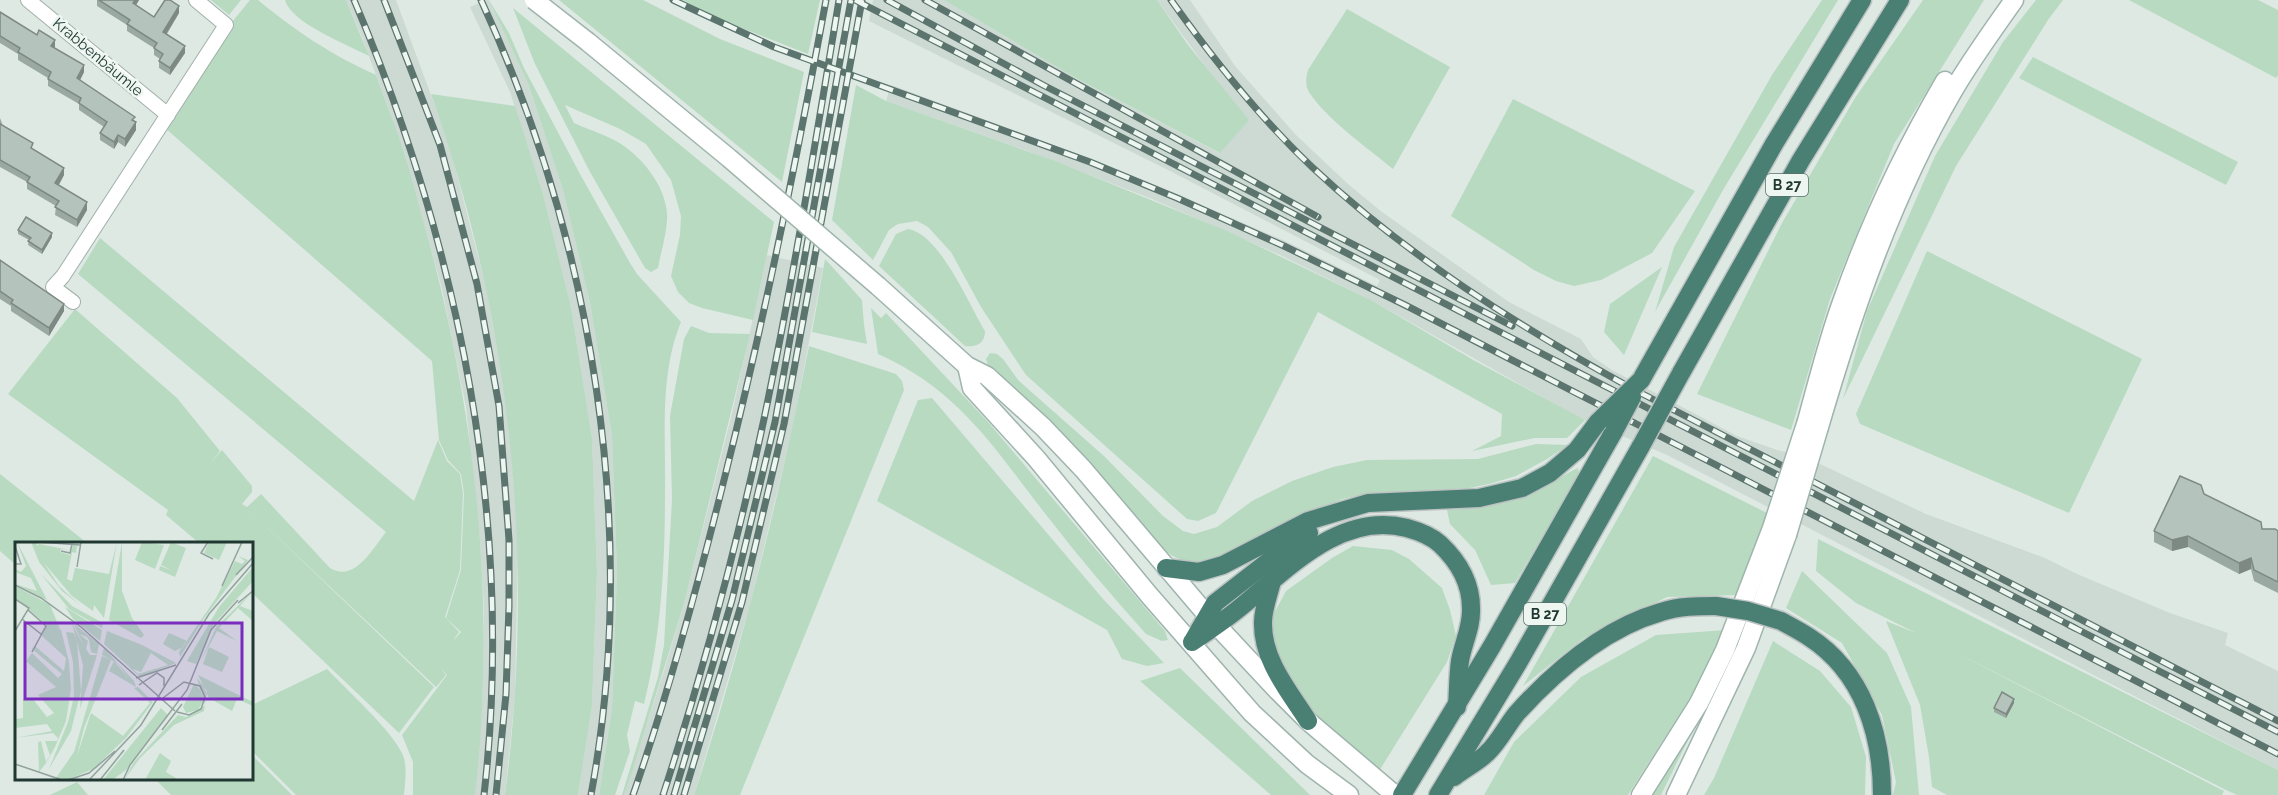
<svg xmlns="http://www.w3.org/2000/svg" width="2278" height="795" font-family="Raleway,sans-serif">
<rect width="100%" height="100%" fill="#dee9e4"/>
<!-- built -->
<g fill="#cdd9d3">
<polygon points="346,0 396,0 449,144 485,283 508,406 518,539 515,695 505,795 475,795 483,692 484,607 480,541 466,407 442,289 405,154 362,37"/>
<polygon points="486,0 489,0 529,86 563,190 590,303 612,436 617,572 612,708 599,795 578,795 592,706 597,572 592,438 571,307 543,194 510,92 470,7"/>
<polygon points="873,0 944,0 1074,77 1219,153 1214,78 1157,0 1190,0 1235,66 1296,135 1348,184 1382,212 1509,302 1581,339 1593,357 1612,370 1737,436 1777,450 1803,456 1926,514 2045,558 2077,574 2170,613 2228,633 2225,645 2278,671 2278,770 1667,455 1576,416 1371,300 1280,255 1152,199 1025,150 886,101 891,85 1059,147 1157,186 1285,241 1377,286 1380,280 1172,172 869,21"/>
<polygon points="767,255 823,268 793,426 750,605 694,795 624,795 664,671 685,600 732,413"/>
</g>
<!-- green -->
<g fill="#b8dac1">
<polygon points="211,0 241,0 229,15"/>
<path d="M 250,0 L 258,0 C 297,32 330,54 376,75 C 385,101 396,127 404,152 C 412,177 418,202 425,227 C 476,411 497,605 475,795 L 413,795 L 413,762 L 402,735 L 447,675 L 441,668 L 446,675 L 436,687 L 248,509 L 434,687 L 399,733 L 252,593 L 252,543 L 199,543 L 166,515 L 168,510 L 8,394 L 75,309 L 177,398 L 220,451 L 210,464 L 222,450 L 252,486 L 252,492 L 242,504 L 247,507 L 261,494 L 330,568 C 355,583 372,549 386,532 L 78,274 L 100,238 L 414,501 L 438,440 L 447,461 L 460,474 L 463,493 L 460,570 L 445,617 L 459,632 L 453,641 L 461,632 L 446,618 L 461,570 L 464,493 L 461,474 L 448,460 L 439,440 L 432,361 L 165,128 L 232,22 Z"/>
<path d="M 285,0 L 346,0 L 369,56 C 348,45 291,23 285,0 Z"/>
<path d="M 489,0 L 509,33 L 524,68 L 580,174 L 630,263 L 637,274 L 681,322 C 659,375 666,438 665,494 C 665,564 661,637 644,704 L 635,701 L 627,735 L 630,751 L 615,795 L 599,795 L 612,708 L 617,572 L 612,436 L 590,303 L 563,190 L 529,86 Z"/>
<polygon points="559,0 643,0 720,39 804,72 782,182"/>
<polygon points="682,0 820,0 808,54 729,23"/>
<polygon points="944,0 1157,0 1188,45 1249,120 1220,153 1074,77"/>
<polygon points="1822,0 1838,0 1723,190 1655,312 1674,247 1772,75"/>
<polygon points="1923,0 1984,0 1894,144 1830,299 1791,430 1697,394 1782,223 1855,98"/>
<polygon points="2036,0 2063,0 2048,20 1956,166 1843,399 1867,311 1935,156 2003,42"/>
<polygon points="2129,0 2258,0 2278,10 2278,75 2276,78"/>
<path d="M 513,8 L 774,222 L 753,320 L 702,308 L 689,303 L 678,292 L 671,276 L 680,235 L 681,216 L 671,180 L 646,144 L 620,129 L 565,105 L 574,123 C 589,130 607,135 621,144 C 643,158 665,186 667,213 C 668,230 661,251 658,268 L 651,272 L 645,268 L 590,172 L 535,64 Z"/>
<path d="M 1347,9 L 1450,67 L 1393,169 C 1369,149 1326,119 1309,92 C 1305,86 1306,77 1308,70 Z"/>
<polygon points="2033,57 2238,162 2226,185 2019,78"/>
<polygon points="856,85 886,101 1055,161 1227,231 1371,300 1475,361 1585,420 1567,438 1535,438 1472,451 1501,436 1502,414 1318,312 1216,513 1198,521 1187,519 1026,375 981,307 951,252 928,227 917,221 898,224 889,230 873,260 832,220"/>
<path d="M 431,94 L 515,106 L 543,194 L 571,307 L 592,438 L 597,572 L 592,706 L 578,795 L 505,795 C 536,560 511,318 431,94 Z"/>
<polygon points="1513,99 1695,191 1652,253 1601,280 1574,286 1556,281 1534,270 1451,216"/>
<path d="M 908,229 C 940,234 969,305 985,331 C 985,344 976,347 965,346 L 879,266 L 896,234 Z"/>
<polygon points="1927,251 2142,359 2069,513 1860,424 1856,414"/>
<polygon points="825,259 862,300 864,325 867,344 812,332"/>
<polygon points="1662,267 1624,355 1604,332 1610,304"/>
<path d="M 871,308 L 881,318 L 886,313 L 988,422 L 1165,631 L 1168,640 L 1162,641 L 1146,634 C 1113,597 1081,560 1051,521 C 996,452 963,392 878,354 Z"/>
<polygon points="691,326 709,333 750,334 685,600 632,772 624,795 622,795 658,677 664,645 672,499 670,416 684,339"/>
<path d="M 809,346 L 896,374 L 902,381 L 904,390 L 740,795 L 694,795 C 742,648 779,498 809,346 Z"/>
<path d="M 990,353 L 997,354 L 1003,359 L 1019,381 L 1104,456 L 1163,516 L 1183,531 L 1194,534 L 1217,527 L 1252,501 L 1292,481 L 1333,467 L 1367,460 L 1478,459 L 1536,444 L 1568,445 L 1547,459 L 1516,476 L 1489,484 L 1469,488 L 1366,494 L 1342,499 L 1216,558 C 1192,567 1175,561 1158,544 L 990,371 L 986,359 Z"/>
<polygon points="932,398 1104,600 1164,663 1147,666 1122,659 1107,630 877,501 918,400"/>
<polygon points="1653,456 1767,513 1737,595 1667,597 1584,638 1523,686"/>
<path d="M 1578,468 L 1579,474 L 1515,583 L 1491,585 L 1475,550 L 1450,524 L 1447,510 C 1481,508 1512,504 1542,488 C 1554,482 1566,473 1578,468 Z"/>
<polygon points="0,474 87,543 16,543 16,565 0,551"/>
<polygon points="1818,539 2278,770 2278,795 2237,795 2226,790 1949,649 2224,791 2222,795 1947,795 1932,787 1929,757 1920,705 1886,621 1916,633 1856,603 1816,571"/>
<polygon points="1353,546 1392,550 1409,559 1442,588 1450,610 1456,636 1447,662 1379,771 1319,721 1275,658 1271,619 1286,591 1332,558"/>
<polygon points="1802,571 1887,653 1911,707 1919,795 1893,795 1896,782 1882,715 1842,643 1786,608"/>
<polygon points="1726,630 1711,665 1628,795 1484,795 1514,742 1581,677 1656,635"/>
<polygon points="1773,641 1820,671 1851,707 1866,757 1865,795 1704,795 1714,778"/>
<polygon points="1180,668 1310,795 1271,795 1140,681"/>
<path d="M 327,669 C 345,688 398,736 404,758 C 407,770 405,782 404,795 L 296,795 L 252,751 L 252,705 Z"/>
<polygon points="1710,695 1661,795 1646,795"/>
<polygon points="252,755 292,795 171,795 155,779 252,778"/>
<polygon points="77,782 88,795 50,795"/>
</g>
<g fill="none" stroke-linecap="round" stroke-linejoin="round">
<!-- minor casing -->
<g stroke="#a2b0ab" stroke-width="16">
<g id="minor">
<polyline points="28,0 168,115"/>
<polyline points="73,302 53,287 63,276 226,25 196,0"/>
</g>
</g>
<!-- secondary casing -->
<g stroke="#9eb4ac" stroke-width="21">
<g id="secondary">
<polyline points="588,42 729,158"/>
<polyline points="878,286 967,366 987,376 1043,427 1083,469 1207,615 1278,691 1308,721 1395,795"/>
<polyline points="967,366 972,388 1036,458 1149,595 1252,713 1307,764 1349,795"/>
<path d="M 1807,421 C 1818,381 1828,340 1842,302 C 1869,225 1904,151 1945,81"/>
<path d="M 1819,427 C 1853,311 1892,196 1953,91 C 1971,60 1993,30 2014,0"/>
<polyline points="1641,795 1699,703 1725,650 1772,528"/>
<polyline points="1676,795 1746,648 1787,535"/>
</g>
</g>
<!-- trunk casing -->
<g stroke="#bcc3c2" stroke-width="21">
<g id="trunk">
<polyline points="1681,373 1801,160 1900,0"/>
<polyline points="1641,380 1774,144 1862,0"/>
<polyline points="1166,568 1199,572 1223,565 1308,521 1368,503 1479,498 1522,488 1550,473 1577,450 1598,422"/>
<path d="M 1272,581 C 1269,594 1263,609 1263,622 C 1262,660 1289,691 1308,721"/>
<path d="M 1781,621 C 1790,626 1800,631 1809,637 C 1863,672 1882,734 1882,795"/>
<polyline points="1194,639 1215,603 1283,550 1309,533"/>
<path d="M 1192,642 C 1207,632 1222,622 1237,610 C 1284,573 1339,510 1407,528 C 1418,531 1431,536 1440,544 C 1458,561 1471,583 1471,608 C 1472,627 1463,643 1460,661 C 1458,676 1458,692 1457,707"/>
<path d="M 1454,777 C 1464,769 1478,762 1487,753 C 1499,742 1507,725 1517,713 C 1556,670 1605,628 1661,612 C 1679,606 1698,606 1716,606"/>
<polyline points="1402,795 1492,646 1614,431"/>
<polyline points="1438,795 1518,663 1641,446"/>
</g>
</g>
<!-- minor -->
<use href="#minor" stroke="#fff" stroke-width="14"/>
<!-- secondary -->
<use href="#secondary" stroke="#fff" stroke-width="18"/>
<!-- trunk -->
<use href="#trunk" stroke="#4a8073" stroke-width="18"/>
<!-- rail casing -->
<g stroke="#5b746d" stroke-width="7">
<g id="rail">
<path d="M 354,0 C 460,249 515,525 484,795"/>
<polyline points="384,0 440,145 477,284 499,406 509,540 509,606 506,694 496,795"/>
<path d="M 481,0 C 593,243 640,530 591,795"/>
<polyline points="673,0 774,47 1090,162 1177,198 1284,246 1407,306 2278,754"/>
<polyline points="855,0 2075,628"/>
<polyline points="887,0 1043,85 1512,326"/>
<polyline points="925,0 1318,217"/>
<path d="M 1171,0 C 1213,59 1259,117 1312,167 C 1407,256 1519,327 1633,389 L 2278,721"/>
<polyline points="2069,625 2278,732"/>
<path d="M 633,795 C 670,689 699,581 726,472 C 765,316 797,158 826,0"/>
<path d="M 663,795 C 703,672 737,546 764,419 C 793,280 816,140 839,0"/>
<polyline points="674,795 732,600 775,422 851,0"/>
<polyline points="684,795 742,602 784,424 862,0"/>
</g>
</g>
<!-- rail -->
<use href="#rail" stroke="#eef6f2" stroke-width="4.5" stroke-dasharray="14" stroke-linecap="butt"/>
<!-- secondary-bridge casing -->
<g stroke="#9eb4ac" stroke-width="21" stroke-linecap="butt">
<g id="secondary-bridge">
<polyline points="534,0 588,42"/>
<polyline points="729,158 878,286"/>
<polyline points="1772,528 1807,421"/>
<polyline points="1787,535 1819,427"/>
</g>
</g>
<!-- trunk-bridge casing -->
<g stroke="#bcc3c2" stroke-width="21" stroke-linecap="butt">
<g id="trunk-bridge">
<polyline points="1598,422 1641,380"/>
<polyline points="1614,431 1632,397"/>
<polyline points="1641,446 1681,373"/>
<polyline points="1716,606 1748,611 1781,621"/>
</g>
</g>
<!-- secondary-bridge -->
<use href="#secondary-bridge" stroke="#fff" stroke-width="18"/>
<!-- trunk-bridge -->
<use href="#trunk-bridge" stroke="#4a8073" stroke-width="18"/>
</g>
<!-- wall -->
<g fill="#9ba9a3">
<polygon points="97,0 139,0 136,5 154,17 179,13 167,34 185,53 170,75 159,68 159,61 160,59 154,55 154,48 127,31 127,25 97,6"/>
<polygon points="0,12 55,47 54,48 84,72 80,80 135,121 136,130 125,147 118,142 114,149 100,140 100,133 104,127 79,110 79,104 48,86 48,78 18,60 18,54 0,43"/>
<polygon points="0,118 3,126 33,149 64,175 59,185 87,210 77,227 55,215 56,206 27,189 27,182 0,167"/>
<polygon points="18,230 52,237 42,254 28,245 29,240 18,234"/>
<polygon points="0,260 64,311 49,336 11,311 11,306 0,299"/>
<polygon points="2262,529 2278,531 2278,593 2254,581 2251,569 2239,574 2188,547 2172,551 2154,542 2154,531"/>
<polygon points="2014,703 2006,718 1994,712 1994,708"/>
</g>
<!-- shaded-wall -->
<g fill="#7e8984">
<polygon points="135,0 139,0 133,10 133,3"/>
<polygon points="179,6 179,13 163,39 163,32"/>
<polygon points="55,40 55,47 51,54 51,46"/>
<polygon points="185,46 185,53 170,75 170,68"/>
<polygon points="84,65 84,72 77,86 77,78"/>
<polygon points="136,122 136,130 125,147 125,139"/>
<polygon points="118,135 118,142 114,149 114,142"/>
<polygon points="64,168 64,175 55,191 55,183"/>
<polygon points="87,202 87,210 77,227 77,220"/>
<polygon points="52,233 52,237 42,254 42,250"/>
<polygon points="64,304 64,311 49,336 49,328"/>
<polygon points="2188,536 2188,547 2172,551 2172,540"/>
<polygon points="2251,558 2251,569 2239,574 2239,563"/>
<polygon points="2014,699 2014,703 2006,718 2006,714"/>
</g>
<!-- building -->
<g fill="#b4c4bd" stroke="#7e8984" stroke-width="1.5">
<polygon points="99,0 135,0 133,3 154,17 165,0 170,0 179,6 163,32 185,46 170,68 159,61 163,54 154,48 157,43 127,24 130,20"/>
<polygon points="0,12 37,35 39,30 55,40 51,46 84,65 77,78 135,117 132,120 136,122 125,139 118,135 114,142 100,133 107,122 79,103 81,98 48,79 51,72 18,52 20,48 0,36"/>
<polygon points="0,124 33,143 31,148 64,168 55,183 87,202 77,220 55,207 59,201 27,182 30,177 0,160"/>
<polygon points="26,217 52,233 42,250 28,241 31,238 18,230"/>
<polygon points="0,260 64,304 49,328 11,303 13,300 0,291"/>
<polygon points="2180,476 2201,485 2204,494 2261,522 2262,529 2275,529 2278,531 2278,582 2254,570 2251,558 2239,563 2188,536 2172,540 2154,531"/>
<polygon points="2002,692 2014,699 2006,714 1994,708"/>
</g>
<g text-anchor="middle" dominant-baseline="central" stroke-width="5" stroke-linejoin="round" paint-order="stroke">
<!-- shield labels -->
<g fill="#eef6f2" stroke="#5e716c" stroke-width="1.5">
<rect x="1766" y="174" width="42" height="22" rx="4.5"/>
<rect x="1524" y="603" width="42" height="22" rx="4.5"/>
</g>
<g font-size="14" font-weight="bold" fill="#213832">
<text x="1787" y="185">B 27</text>
<text x="1545" y="614">B 27</text>
</g>
<!-- street labels -->
<g font-size="15" fill="#213832" stroke="#eef6f2">
<text transform="translate(98 57) rotate(40)">Krabbenbäumle</text>
</g>
</g>
<!-- overview -->
<g transform="translate(15 542)">
<rect width="238" height="238" fill="#dee9e4"/>
<path d="M 2,0 L 16,27 L 32,58 L 0,42 L 22,49 L 16,36 L 0,30 L 0,27 L 6,30 L 11,24 ZM 16,0 L 22,0 L 22,4 L 24,2 L 55,8 L 46,7 L 45,10 L 55,13 L 58,3 L 62,4 L 61,11 L 57,10 L 52,37 L 57,39 L 60,26 L 94,32 L 102,0 L 89,76 L 79,63 L 78,69 L 57,54 L 29,21 L 44,44 L 65,63 L 47,49 L 24,20 ZM 107,0 L 107,49 L 117,76 L 129,93 L 126,96 L 94,78 ZM 127,0 L 149,3 L 140,27 L 120,18 ZM 156,0 L 171,6 L 160,35 L 144,28 L 145,24 L 156,28 L 146,23 ZM 194,0 L 212,0 L 204,18 L 189,11 ZM 223,14 L 233,18 L 190,75 L 165,115 L 164,110 L 201,56 L 220,19 L 227,22 L 230,19 ZM 238,25 L 238,39 L 199,82 L 181,122 L 172,119 L 204,65 ZM 26,32 L 57,64 L 88,81 L 87,86 L 54,67 ZM 0,44 L 35,63 L 45,87 L 18,68 L 46,88 L 54,120 L 56,147 L 51,179 L 40,205 L 31,221 L 24,230 L 23,200 L 26,199 L 31,220 L 35,213 L 30,199 L 42,199 L 43,196 L 38,191 L 0,196 L 37,189 L 32,182 L 0,186 L 0,158 L 1,177 L 8,176 L 8,157 L 17,156 L 32,175 L 39,171 L 23,153 L 41,145 L 11,119 L 17,111 L 43,136 L 47,132 L 17,107 L 20,104 L 49,129 L 51,116 L 26,93 L 32,83 L 0,56 ZM 238,49 L 225,64 L 238,69 L 238,79 L 223,66 L 204,86 L 222,99 L 202,89 L 186,119 L 201,85 ZM 50,65 L 87,88 L 85,99 L 58,77 ZM 57,81 L 69,105 L 59,82 L 84,102 L 82,112 L 76,110 L 74,98 L 72,95 L 64,92 L 73,99 L 71,107 L 75,113 L 82,113 L 65,167 L 68,123 ZM 92,89 L 127,103 L 161,121 L 125,135 L 89,102 ZM 136,111 L 153,123 L 123,132 L 118,127 L 126,130 ZM 51,90 L 59,91 L 62,100 L 66,149 L 56,189 L 34,227 L 53,180 L 59,154 L 58,120 ZM 154,91 L 172,99 L 168,105 L 160,109 L 148,102 ZM 194,105 L 214,115 L 207,130 L 188,122 ZM 89,106 L 119,139 L 121,145 L 94,129 L 99,119 L 116,139 L 102,121 L 87,113 ZM 87,114 L 96,118 L 69,186 L 62,214 L 76,171 L 108,194 L 135,161 L 119,146 L 123,145 L 138,160 L 111,196 L 78,227 L 54,237 L 41,236 L 59,210 ZM 183,133 L 238,160 L 238,164 L 222,157 L 217,169 L 194,156 ZM 182,136 L 192,149 L 189,169 L 159,183 L 125,216 L 109,238 L 119,220 L 163,173 L 171,175 L 190,163 ZM 179,142 L 187,149 L 188,159 L 183,168 L 171,171 L 168,165 ZM 146,166 L 153,173 L 111,228 L 97,238 L 88,238 ZM 145,211 L 156,219 L 151,230 L 164,238 L 130,238 Z" fill="#b8dac1" fill-rule="evenodd"/>
<path fill="none" stroke="#92a29d" stroke-width="1.5" d="M 24,0 L 65,3M 193,0 L 186,11 L 198,17M 0,4 L 6,22 L 0,22M 46,9 L 55,11 L 57,2M 62,25 L 66,0M 221,33 L 239,14M 0,43 L 26,56 L 66,85 L 160,169M 207,44 L 227,0M 0,57 L 14,66 L 0,89M 223,61 L 239,48M 13,68 L 31,84 L 17,110M 7,77 L 26,92M 121,136 L 161,123M 124,143 L 142,131 L 149,136 L 149,144M 148,156 L 169,140 L 185,144 L 190,155 L 186,167 L 174,173 L 162,170M 147,188 L 167,162M 0,222 L 47,238M 53,238 L 74,231 L 100,209M 74,238 L 126,183 L 194,72 L 239,20M 85,238 L 109,208M 108,238 L 115,223 L 172,148 L 196,88 L 223,58"/>
<path fill="#7b2cbf" fill-opacity="0.15" stroke="#7b2cbf" stroke-width="3" d="M 10,81 L 227,81 L 227,157 L 10,157 Z"/>
<rect width="238" height="238" fill="none" stroke="#213832" stroke-width="3"/>
</g>
</svg>
